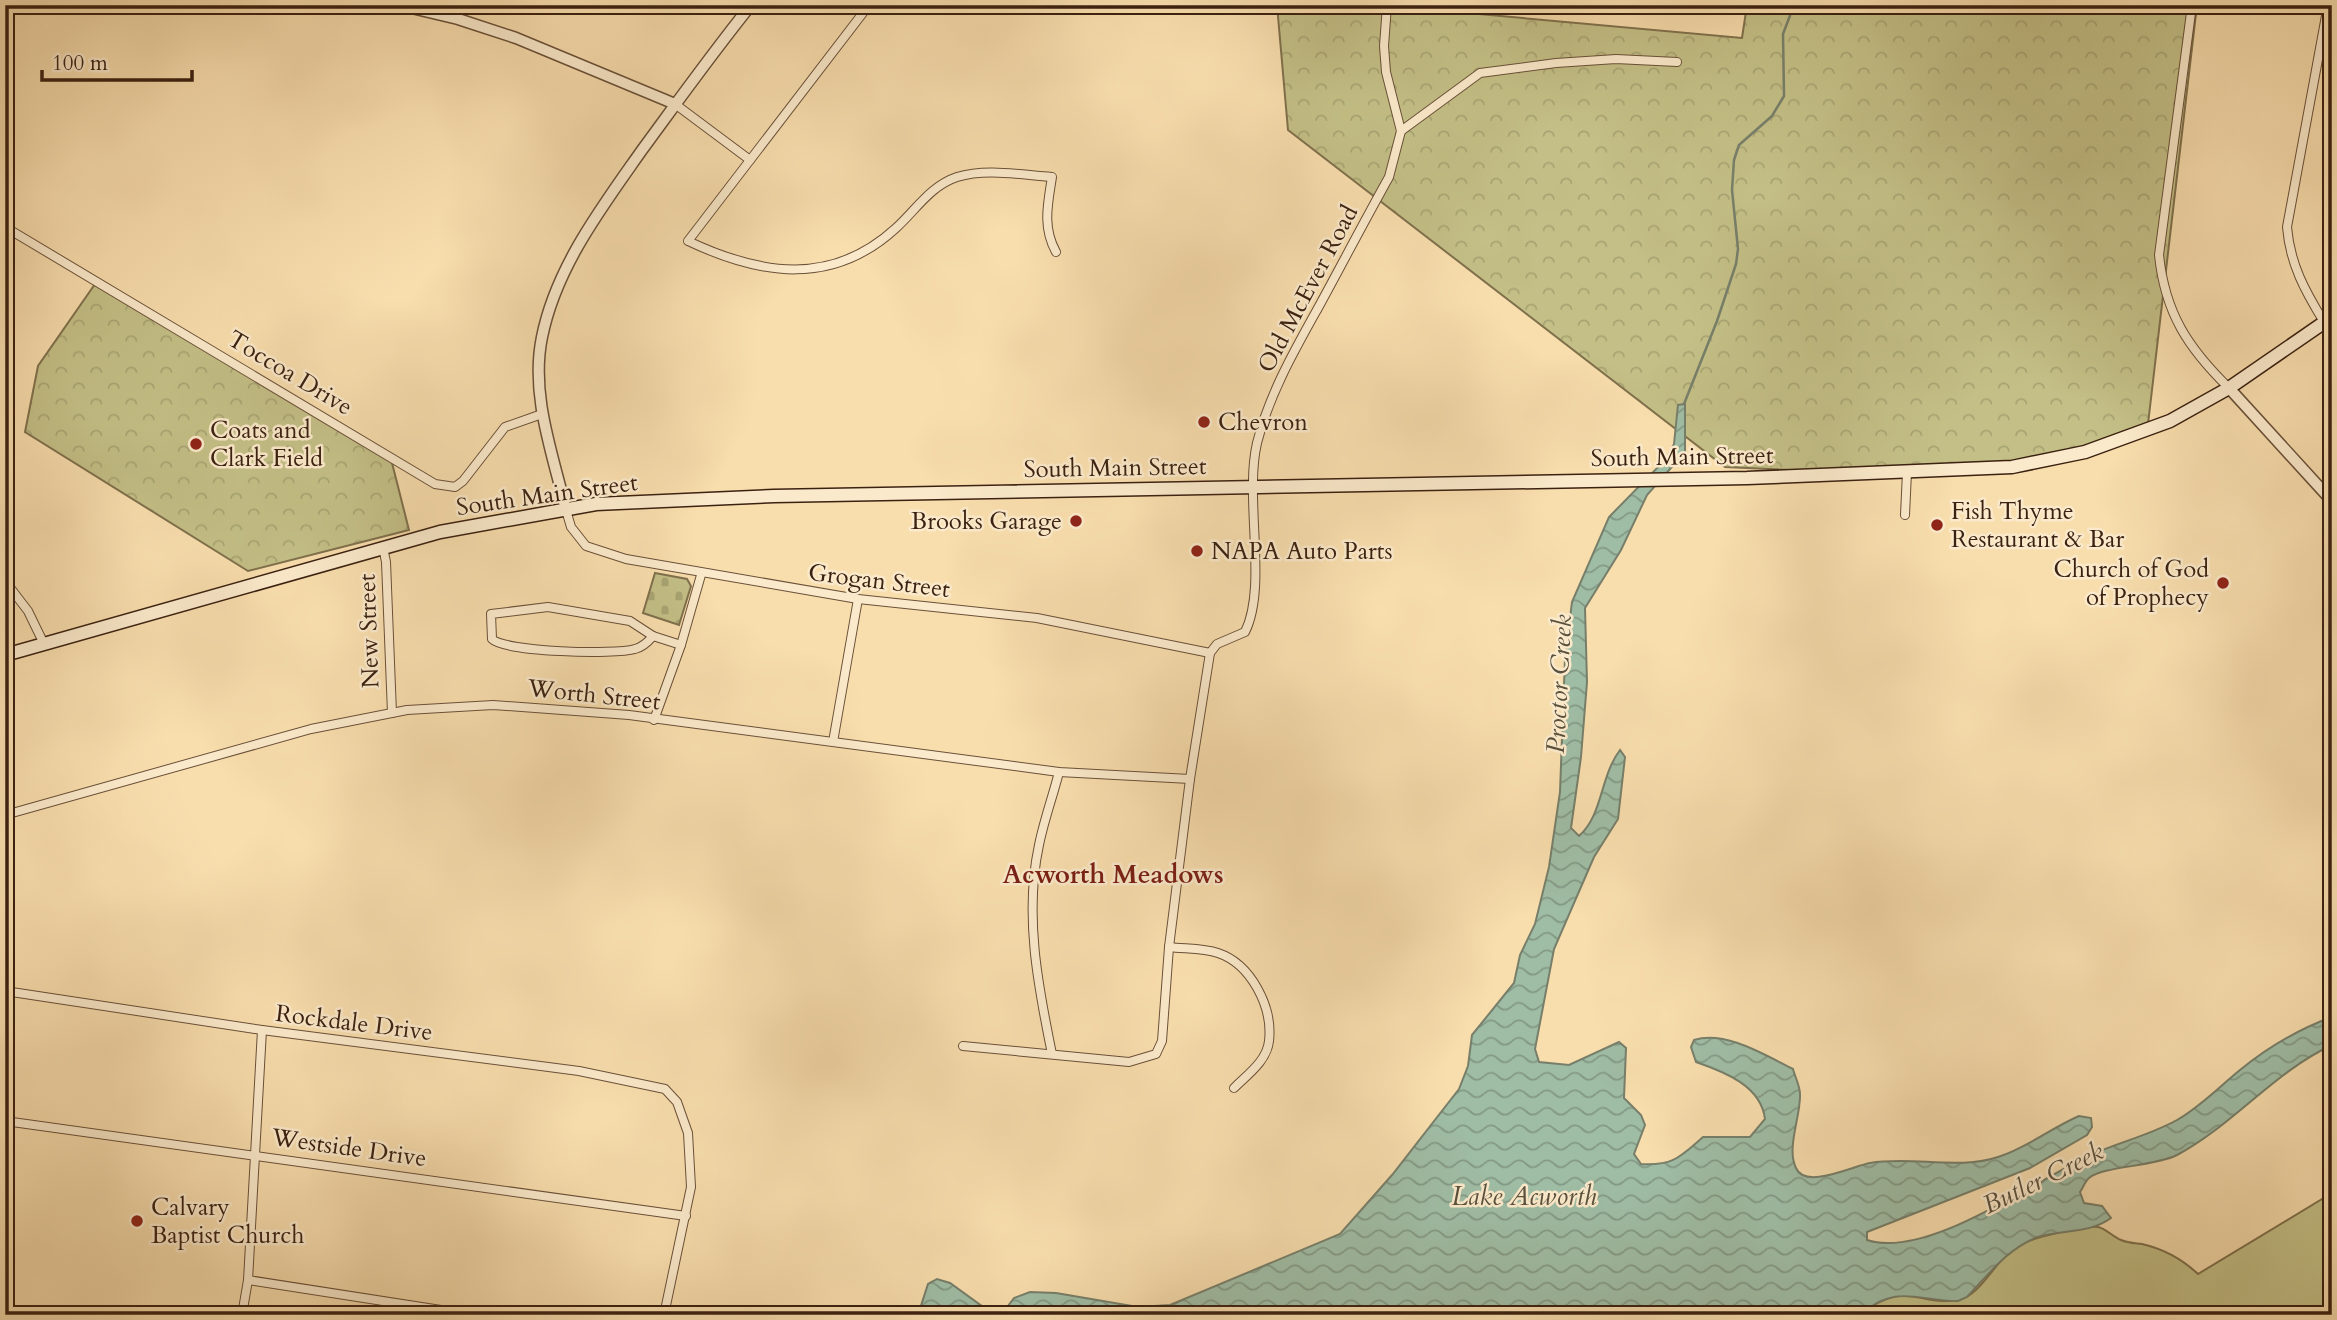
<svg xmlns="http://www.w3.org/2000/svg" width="2337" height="1320" font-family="Cardo,serif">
<defs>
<pattern id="cemetery-stones" width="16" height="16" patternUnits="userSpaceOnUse" patternTransform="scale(1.75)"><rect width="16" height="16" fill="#c3bf86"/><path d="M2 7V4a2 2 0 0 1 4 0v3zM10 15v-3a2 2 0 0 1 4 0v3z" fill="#a8a473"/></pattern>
<pattern id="park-crowns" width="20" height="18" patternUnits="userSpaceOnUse" patternTransform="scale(1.75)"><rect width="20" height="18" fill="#c3bf86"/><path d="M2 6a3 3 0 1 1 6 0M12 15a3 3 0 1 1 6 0" fill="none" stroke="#a8a473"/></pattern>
<pattern id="water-waves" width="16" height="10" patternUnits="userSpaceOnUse" patternTransform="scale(1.75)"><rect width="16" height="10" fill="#9fbda5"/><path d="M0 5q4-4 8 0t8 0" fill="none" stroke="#839985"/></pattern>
</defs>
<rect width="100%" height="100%" fill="#f8ddad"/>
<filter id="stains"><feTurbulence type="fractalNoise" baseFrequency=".00286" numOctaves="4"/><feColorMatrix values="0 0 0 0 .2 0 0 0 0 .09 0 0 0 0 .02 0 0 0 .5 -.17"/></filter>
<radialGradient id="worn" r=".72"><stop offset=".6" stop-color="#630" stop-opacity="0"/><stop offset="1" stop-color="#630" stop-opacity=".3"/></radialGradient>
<!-- grass -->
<path fill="#c3bf86" stroke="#7f704c" stroke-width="2" d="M 2332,1193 L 2332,1315 L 1860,1315 C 1909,1274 1923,1313 1966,1297 C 1982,1290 1999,1258 2015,1247 C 2027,1239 2083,1225 2098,1227 C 2105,1228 2113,1237 2121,1240 C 2128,1243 2134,1243 2142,1244 C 2164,1249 2182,1259 2198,1274 Z"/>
<!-- cemetery -->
<polygon fill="url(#cemetery-stones)" stroke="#7f704c" stroke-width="2" points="655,573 687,579 691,586 679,625 643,613"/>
<!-- park -->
<g fill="url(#park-crowns)" stroke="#7f704c" stroke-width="2">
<polygon points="1277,5 1379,5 1742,38 1747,5 2197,5 2148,424 2064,460 1879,474 1725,467 1288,130"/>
<polygon points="95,284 391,459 409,530 248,571 25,432 38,366"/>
</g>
<!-- water -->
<path fill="url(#water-waves)" stroke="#777f6a" stroke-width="2" d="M 1685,404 L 1685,452 L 1647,495 L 1621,550 L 1585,608 L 1587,682 L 1581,757 L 1571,828 L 1579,836 C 1603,815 1600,776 1620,750 L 1625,757 L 1618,819 L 1594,857 L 1554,949 L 1535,1049 L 1539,1062 L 1569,1065 L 1619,1042 L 1626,1048 L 1624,1098 L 1641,1115 L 1645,1125 L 1634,1154 L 1641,1164 C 1673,1166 1680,1157 1703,1137 L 1750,1137 L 1765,1119 C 1761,1086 1725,1072 1696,1062 L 1691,1047 L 1694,1040 C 1725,1030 1765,1055 1793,1069 C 1795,1077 1800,1086 1800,1094 C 1801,1116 1786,1148 1796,1168 C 1805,1190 1853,1166 1870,1163 C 1911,1156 1960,1170 1998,1157 C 2027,1148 2051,1128 2079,1116 L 2091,1118 L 2092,1127 L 2087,1135 L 2030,1168 L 1867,1232 L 1867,1240 C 1927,1260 2037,1179 2093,1154 C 2120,1142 2150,1135 2177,1120 C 2200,1107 2219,1087 2240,1070 C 2267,1048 2299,1029 2332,1017 L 2332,1045 C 2274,1072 2233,1125 2177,1155 C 2153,1167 2103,1166 2089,1178 C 2085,1181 2083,1188 2080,1192 L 2084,1203 L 2102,1206 L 2111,1218 C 2089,1234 2063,1229 2038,1237 C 2008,1248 1989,1274 1967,1297 L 1958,1301 C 1916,1301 1898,1283 1860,1315 L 918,1315 L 928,1284 L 937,1279 L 950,1283 L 993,1314 L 1001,1315 L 1014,1298 L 1030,1292 L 1056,1293 L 1138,1307 L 1170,1305 L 1340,1234 L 1392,1175 L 1459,1089 L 1468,1066 L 1472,1035 L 1514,983 L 1520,955 L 1535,924 L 1549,867 L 1560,792 L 1565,658 L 1572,602 L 1609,517 L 1666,459 L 1674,444 L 1678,405 Z"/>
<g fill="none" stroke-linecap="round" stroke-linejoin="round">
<!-- stream -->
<polyline stroke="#777f6a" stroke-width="2.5" points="1684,404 1717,321 1736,264 1738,249 1732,190 1734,160 1739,145 1772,116 1784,96 1783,34 1794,5"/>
<!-- minor casing -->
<g stroke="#6a5038" stroke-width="10">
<g id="minor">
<path d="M 869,5 L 688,241 C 760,275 832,287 896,228 C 916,210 930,186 957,177 C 986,168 1021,175 1052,177 C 1048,203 1042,227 1056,252"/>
<path d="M 2192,5 L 2159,255 C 2165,313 2188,348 2229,388"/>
<polyline points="675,104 750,160"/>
<polyline points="1401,131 1480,73 1556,63 1616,59 1677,62"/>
<polyline points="5,227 435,484 455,487 463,481 505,427 542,414"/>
<path d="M 2324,322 C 2305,291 2290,264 2287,227 L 2328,5"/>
<polyline points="566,510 571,527 586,546 626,559 858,599 1037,618 1210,653"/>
<polyline points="1905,515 1907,472"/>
<polyline points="383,547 386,562 392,713"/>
<polyline points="5,581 28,611 44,644"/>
<path d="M 548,607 L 630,621 L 653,636 C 648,642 643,647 635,649 C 615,655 505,652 492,639 L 491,614 Z"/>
<polyline points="653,636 681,645"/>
<polyline points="654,720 681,645 701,575"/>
<polyline points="833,742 858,599"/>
<polyline points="5,815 311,729 407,710 493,705 629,715 1059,772 1190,779"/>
<path d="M 1169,947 C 1184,949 1203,948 1218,953 C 1251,964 1273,1007 1269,1041 C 1267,1061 1247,1075 1234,1088"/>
<polyline points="5,991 262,1030 579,1071 665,1089 677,1102 688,1133 691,1187 664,1315"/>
<path d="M 963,1046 L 1129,1062 L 1156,1054 L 1162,1041 L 1169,947 L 1190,779 L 1210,653 L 1217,644 L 1245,632 C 1268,586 1244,499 1257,443 C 1269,395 1294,351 1318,308 C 1342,264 1365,220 1389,177 L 1401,131 L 1386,72 L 1384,46 L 1387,5"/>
<path d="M 1052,1054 C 1038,986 1024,914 1039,845 C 1044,820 1053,796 1059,772"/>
<polyline points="5,1121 686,1216"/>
<polyline points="248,1280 473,1315"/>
<polyline points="242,1315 248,1280 262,1030"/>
</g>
</g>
<!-- tertiary casing -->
<g stroke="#6a5038" stroke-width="13">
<g id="tertiary">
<polyline points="399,5 458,19 516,38 675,104"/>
<polyline points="2229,388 2332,501"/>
<path d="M 566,510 C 553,454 530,395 542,337 C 556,267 602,207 642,150 C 678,101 713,52 751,5"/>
</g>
</g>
<!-- secondary casing -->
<g stroke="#3b2111" stroke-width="15">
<polyline id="secondary" points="5,655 440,532 596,504 774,496 1747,478 2012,467 2085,452 2170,421 2229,388 2332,317"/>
</g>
<!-- minor -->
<use href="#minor" stroke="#fae9ca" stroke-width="8"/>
<!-- tertiary -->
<use href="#tertiary" stroke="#fae9ca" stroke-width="10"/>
<!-- secondary -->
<use href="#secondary" stroke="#fae9ca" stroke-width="12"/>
</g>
<!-- markers -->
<g fill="#8f2418" stroke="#fae9ca" stroke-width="2.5">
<circle cx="1204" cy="422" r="7"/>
<circle cx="196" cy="444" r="7"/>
<circle cx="1076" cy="521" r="7"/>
<circle cx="1937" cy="525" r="7"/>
<circle cx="1197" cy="551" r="7"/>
<circle cx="2223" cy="583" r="7"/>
<circle cx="137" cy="1221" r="7"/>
</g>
<g text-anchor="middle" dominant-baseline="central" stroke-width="5" stroke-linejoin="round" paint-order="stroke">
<!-- street labels -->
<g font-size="24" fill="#3b2111" stroke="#fae9ca">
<text transform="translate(1308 289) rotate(-62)">Old McEver Road</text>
<text transform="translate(290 373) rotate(31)">Toccoa Drive</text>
<text transform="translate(1682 457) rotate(-1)">South Main Street</text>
<text transform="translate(1115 468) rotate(-1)">South Main Street</text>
<text transform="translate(547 495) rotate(-8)">South Main Street</text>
<text transform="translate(879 581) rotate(7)">Grogan Street</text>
<text transform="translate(369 631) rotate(-92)">New Street</text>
<text transform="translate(594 695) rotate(6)">Worth Street</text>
<text transform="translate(354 1023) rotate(7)">Rockdale Drive</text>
<text transform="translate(349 1148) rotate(8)">Westside Drive</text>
</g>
<!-- poi labels -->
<g font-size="24" fill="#3b2111" stroke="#fae9ca" text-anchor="start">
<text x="1218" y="422">Chevron</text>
<text x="210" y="430">Coats and<tspan x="210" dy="28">Clark Field</tspan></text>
<text x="1951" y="511">Fish Thyme<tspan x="1951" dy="28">Restaurant &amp; Bar</tspan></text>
<text x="1062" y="521" text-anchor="end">Brooks Garage</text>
<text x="1211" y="551">NAPA Auto Parts</text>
<text x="2209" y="569" text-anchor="end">Church of God<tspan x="2209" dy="28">of Prophecy</tspan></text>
<text x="151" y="1207">Calvary<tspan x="151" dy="28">Baptist Church</tspan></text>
</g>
<!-- water labels -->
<g font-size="26" font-style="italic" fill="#59503d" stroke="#fae9ca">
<text transform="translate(1559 684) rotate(-87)">Proctor Creek</text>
<text transform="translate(2043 1178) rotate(-26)">Butler Creek</text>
<text x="1524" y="1196">Lake Acworth</text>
</g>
<!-- neighbourhood labels -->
<g font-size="26" font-weight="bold" fill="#7a1f14" stroke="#fae9ca">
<text x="1113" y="874">Acworth Meadows</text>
</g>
</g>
<!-- margin -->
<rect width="2337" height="1320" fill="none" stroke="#f8ddad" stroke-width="28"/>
<rect x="7" y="7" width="2323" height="1306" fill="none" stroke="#3b2111" stroke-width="3.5"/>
<rect x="14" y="14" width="2309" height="1292" fill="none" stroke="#3b2111" stroke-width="2"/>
<!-- scale -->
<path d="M42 70v10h150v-10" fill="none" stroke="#3b2111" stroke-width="3.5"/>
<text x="52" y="70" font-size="21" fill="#3b2111" stroke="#fae9ca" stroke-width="5" paint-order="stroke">100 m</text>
<rect width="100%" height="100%" filter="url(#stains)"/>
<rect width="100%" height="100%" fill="url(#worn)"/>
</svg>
